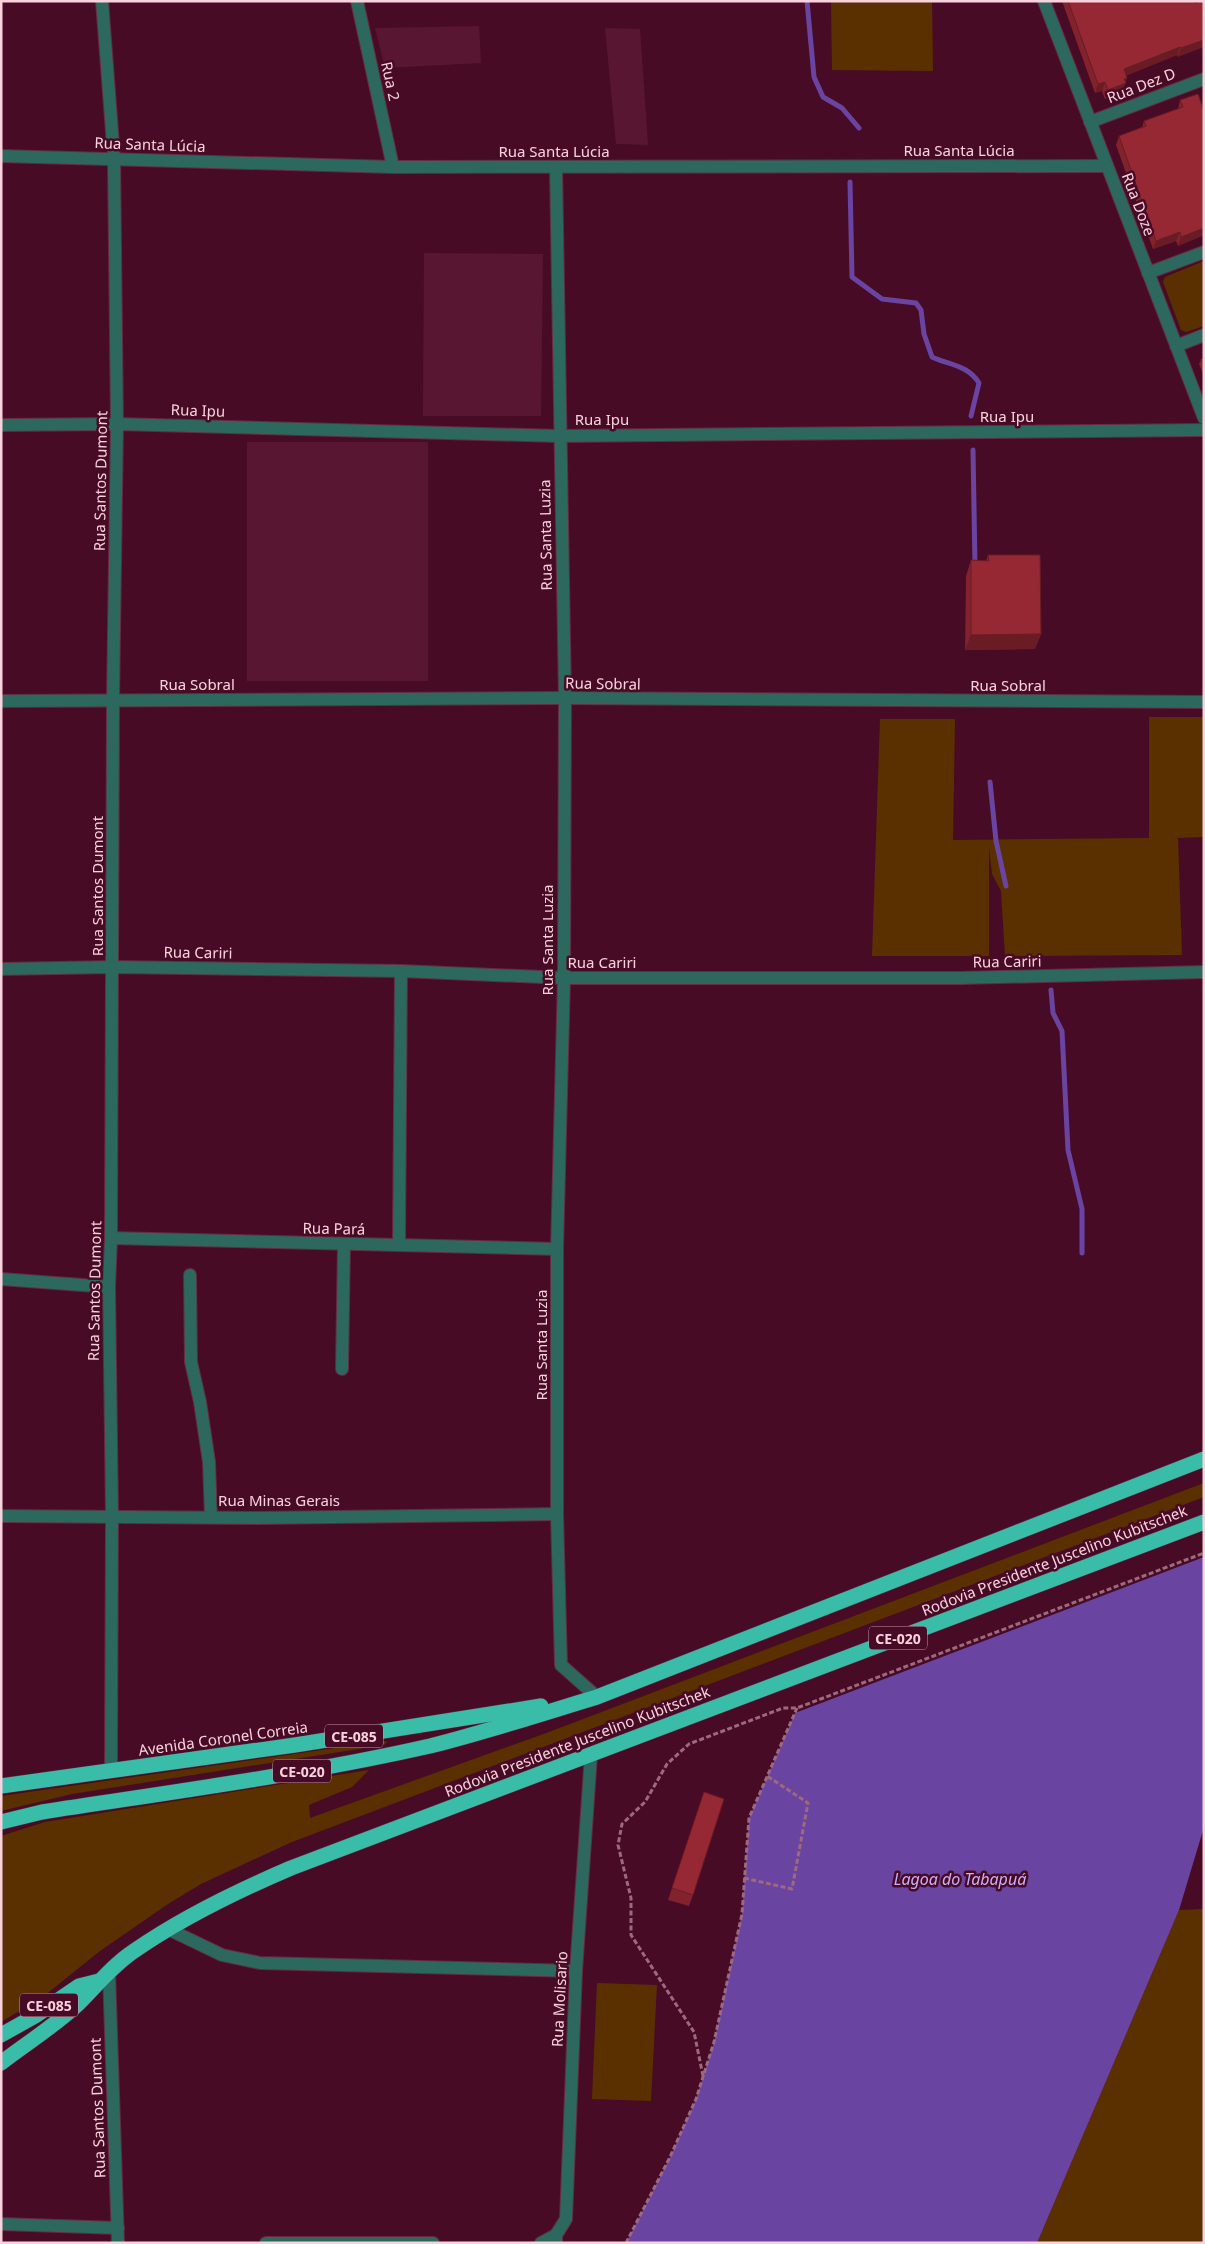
<svg xmlns="http://www.w3.org/2000/svg" width="1205" height="2244" font-family="'Noto Sans',sans-serif">
<rect width="100%" height="100%" fill="#480b25"/>
<!-- built -->
<g fill="#591632">
<polygon points="479,26 481,63 385,68 375,28"/>
<polygon points="605,28 640,29 648,145 616,144"/>
<polygon points="424,253 543,254 541,416 423,416"/>
<rect x="247" y="442" width="181" height="239"/>
</g>
<!-- green -->
<g fill="#5b3000">
<polygon points="831,1 932,1 933,71 832,70"/>
<polygon points="1204,261 1204,326 1186,332 1181,330 1163,282 1165,277"/>
<polygon points="1149,717 1204,717 1204,837 1178,838 1182,955 1005,956 1001,891 992,874 989,847 989,956 872,956 880,719 955,719 953,840 1149,838"/>
<polygon points="1204,1483 1204,1497 292,1842 201,1884 168,1904 100,1951 44,1996 1,2022 1,1836 45,1822 369,1770 352,1787 309,1805 310,1818 549,1732"/>
<polygon points="384,1741 387,1742 384,1745 72,1794 1,1811 1,1796"/>
<polygon points="1204,1909 1204,2243 1037,2243 1179,1910"/>
<polygon points="597,1983 657,1985 651,2101 592,2099"/>
</g>
<!-- water -->
<polygon fill="#6a44a1" points="1204,1557 1204,1827 1179,1910 1037,2243 626,2243 670,2157 696,2099 714,2042 742,1914 749,1818 795,1713"/>
<g fill="none" stroke-linecap="round" stroke-linejoin="round">
<!-- stream -->
<g stroke="#6a44a1" stroke-width="5">
<polyline points="807,1 814,77 823,97 842,108 859,128"/>
<path d="M 850,182 L 852,277 L 882,299 L 916,303 L 921,310 L 924,334 L 932,357 C 949,365 968,365 979,383 L 971,416"/>
<polyline points="973,450 975,566"/>
<polyline points="990,782 996,841 1006,886"/>
<polyline points="1051,990 1053,1013 1062,1031 1068,1150 1082,1209 1082,1253"/>
</g>
<!-- minor casing -->
<g stroke="#642b42" stroke-width="14">
<g id="minor">
<polyline points="102,1 114,158 117,424 113,701 111,1238 109,1287 112,1515 111,1771"/>
<polyline points="357,1 393,167"/>
<polyline points="1044,1 1204,418"/>
<polyline points="1090,122 1204,79"/>
<polyline points="1,156 393,167 1107,166"/>
<polyline points="556,167 565,698 564,978 557,1249 557,1514 561,1665 597,1697"/>
<polyline points="1148,273 1204,252"/>
<polyline points="1176,346 1204,335"/>
<polyline points="1,425 117,424 559,436 1204,430"/>
<polyline points="1,701 565,698 1204,702"/>
<polyline points="1,969 113,967 401,971 564,978 961,978 1204,972"/>
<polyline points="111,1238 557,1249"/>
<polyline points="399,1245 401,971"/>
<polyline points="190,1275 191,1362 200,1402 209,1462 211,1517"/>
<polyline points="1,1279 109,1287"/>
<polyline points="342,1369 344,1244"/>
<polyline points="1,1516 258,1518 557,1514"/>
<polyline points="168,1929 222,1955 260,1963 576,1971"/>
<polyline points="109,1972 118,2243"/>
<polyline points="1,2224 118,2228"/>
<polyline points="266,2243 433,2243"/>
<polyline points="541,2243 556,2235"/>
<polyline points="556,2243 556,2235 566,2219 576,1971 591,1755"/>
</g>
</g>
<!-- highway casing -->
<g stroke="#642b42" stroke-width="16">
<g id="highway">
<polyline points="1,1786 295,1745 541,1706"/>
<path d="M 1,1822 L 42,1812 C 171,1792 302,1775 430,1746 C 486,1732 541,1714 597,1697 L 1204,1459"/>
<polyline points="1,2035 35,2016 79,1986 99,1981"/>
<path d="M 1,2063 C 27,2043 56,2025 79,2003 C 97,1985 113,1965 134,1951 C 183,1917 237,1891 291,1868 L 1204,1522"/>
</g>
</g>
<!-- path -->
<g stroke="#9d6a7d" stroke-width="3" stroke-dasharray="5 2.5" stroke-linecap="butt">
<polyline points="744,1878 792,1889 808,1803 767,1776"/>
<polyline points="703,2076 694,2032 631,1935 631,1898 618,1845 622,1824 645,1802 667,1764 689,1744 783,1708 797,1708 1204,1553"/>
<polyline points="626,2243 670,2157 696,2099 714,2042 742,1914 749,1818 797,1708"/>
</g>
<!-- minor -->
<use href="#minor" stroke="#2c685d" stroke-width="12"/>
<!-- highway -->
<use href="#highway" stroke="#3abda8" stroke-width="15"/>
</g>
<!-- wall -->
<g fill="#81222c">
<polygon points="1062,1 1194,1 1195,3 1200,1 1178,57 1177,55 1126,75 1127,78 1122,92 1105,99 1102,91 1095,93"/>
<polygon points="1198,94 1204,235 1178,246 1176,241 1153,249 1116,145 1119,136 1142,127 1144,121 1178,109 1180,100"/>
<polygon points="1204,358 1204,376 1199,364 1201,359"/>
<polygon points="988,555 1041,634 1035,649 965,650 966,576 971,560 986,561"/>
<polygon points="704,1792 693,1895 689,1906 668,1900"/>
</g>
<!-- shaded-wall -->
<g fill="#691c24">
<polygon points="1204,40 1204,47 1178,57 1181,48"/>
<polygon points="1180,47 1177,55 1121,78 1124,69"/>
<polygon points="1127,78 1122,92 1105,99 1108,90 1124,79"/>
<polygon points="1105,82 1102,91 1095,93 1098,84"/>
<polygon points="1204,228 1204,235 1178,246 1181,237"/>
<polygon points="1180,232 1176,241 1153,249 1156,241"/>
<polygon points="1041,634 1035,649 965,650 971,635"/>
</g>
<!-- building -->
<g fill="#962833" stroke="#691c24">
<polygon points="1068,1 1194,1 1195,3 1200,1 1204,1 1204,40 1181,48 1180,47 1124,69 1127,78 1124,79 1126,83 1108,90 1105,82 1098,84"/>
<polygon points="1198,94 1204,111 1204,228 1181,237 1180,232 1156,241 1119,136 1146,126 1144,121 1183,107 1180,100"/>
<polygon points="1204,358 1204,367 1201,359"/>
<polygon points="988,555 1040,555 1041,634 971,635 971,560 989,561"/>
<polygon points="704,1792 724,1799 693,1895 672,1888"/>
</g>
<g text-anchor="middle" dominant-baseline="central" stroke-width="5" stroke-linejoin="round" paint-order="stroke">
<!-- shield labels -->
<g fill="#480b25" stroke="#c596a6" stroke-width="1">
<rect x="869" y="1626.5" width="58" height="23" rx="4"/>
<rect x="325" y="1724.5" width="58" height="23" rx="4"/>
<rect x="273" y="1759.5" width="58" height="23" rx="4"/>
<rect x="20" y="1993.5" width="58" height="23" rx="4"/>
</g>
<g font-size="14" font-weight="bold" fill="#fad2dd">
<text x="898" y="1638">CE-020</text>
<text x="354" y="1736">CE-085</text>
<text x="302" y="1771">CE-020</text>
<text x="49" y="2005">CE-085</text>
</g>
<!-- street labels -->
<g font-size="15" fill="#fad2dd" stroke="#480b25">
<text transform="translate(391 81) rotate(78)">Rua 2</text>
<text transform="translate(1141 85) rotate(-21)">Rua Dez D</text>
<text transform="translate(150 144) rotate(2)">Rua Santa Lúcia</text>
<text x="959" y="150">Rua Santa Lúcia</text>
<text x="554" y="151">Rua Santa Lúcia</text>
<text transform="translate(1139 204) rotate(69)">Rua Doze</text>
<text transform="translate(198 410) rotate(2)">Rua Ipu</text>
<text x="1007" y="416">Rua Ipu</text>
<text x="602" y="419">Rua Ipu</text>
<text transform="translate(100 481) rotate(-89)">Rua Santos Dumont</text>
<text transform="translate(545 535) rotate(-91)">Rua Santa Luzia</text>
<text transform="translate(603 683) rotate(1)">Rua Sobral</text>
<text x="197" y="684">Rua Sobral</text>
<text x="1008" y="685">Rua Sobral</text>
<text transform="translate(97 886) rotate(-90)">Rua Santos Dumont</text>
<text transform="translate(547 940) rotate(-90)">Rua Santa Luzia</text>
<text transform="translate(198 952) rotate(1)">Rua Cariri</text>
<text transform="translate(1007 961) rotate(-1)">Rua Cariri</text>
<text x="602" y="962">Rua Cariri</text>
<text transform="translate(334 1228) rotate(1)">Rua Pará</text>
<text transform="translate(94 1291) rotate(-89)">Rua Santos Dumont</text>
<text transform="translate(541 1345) rotate(-90)">Rua Santa Luzia</text>
<text x="279" y="1500">Rua Minas Gerais</text>
<text transform="translate(1054 1560) rotate(-21)">Rodovia Presidente Juscelino Kubitschek</text>
<text transform="translate(223 1738) rotate(-8)">Avenida Coronel Correia</text>
<text transform="translate(577 1741) rotate(-21)">Rodovia Presidente Juscelino Kubitschek</text>
<text transform="translate(559 1999) rotate(-87)">Rua Molisario</text>
<text transform="translate(97 2108) rotate(-92)">Rua Santos Dumont</text>
</g>
<!-- water labels -->
<g font-size="16" font-style="italic" fill="#c9aff9" stroke="#480b25">
<text x="960" y="1879">Lagoa do Tabapuá</text>
</g>
</g>
<!-- border -->
<rect width="1205" height="2244" fill="none" stroke="#fad2dd" stroke-width="5"/>
</svg>
